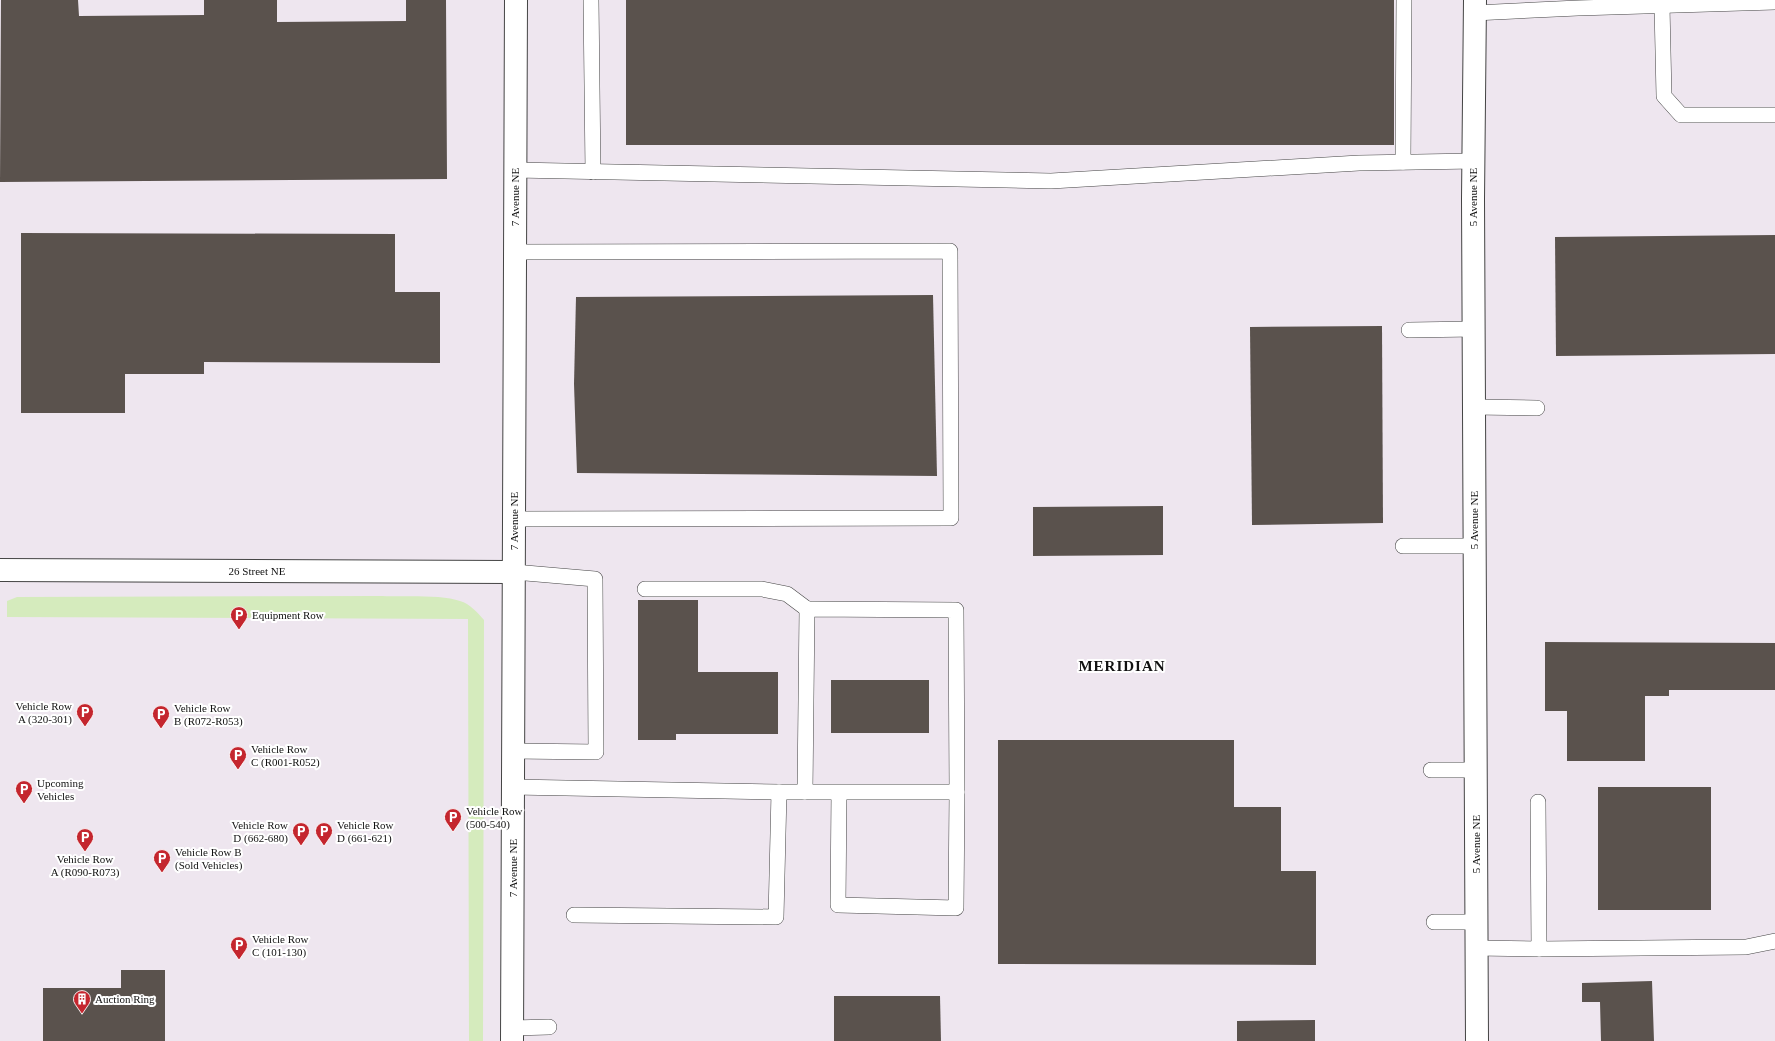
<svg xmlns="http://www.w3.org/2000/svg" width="1775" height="1041" font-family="'Times New Roman',serif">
<rect width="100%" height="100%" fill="#fffdf5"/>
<!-- industrial -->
<rect fill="#eee6ef" x="0" y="0" width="1775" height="1041"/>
<!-- green -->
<path fill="#d5ebbd" d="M 380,596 C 401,597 442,594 460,601 C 470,604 477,612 484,620 L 483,1041 L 469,1041 L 468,619 L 7,617 L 7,601 L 17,597 Z"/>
<!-- building -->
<g fill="#5a524d">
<polygon points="1,0 78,0 79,16 204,15 204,0 277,0 277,22 406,21 406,0 446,0 447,179 0,182"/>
<rect x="626" y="0" width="768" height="145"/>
<polygon points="21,233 395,234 395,292 440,292 440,363 204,362 204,374 125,374 125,413 21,413"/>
<polygon points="1775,235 1775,354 1556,356 1555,237"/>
<polygon points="933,295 937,476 577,473 574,384 576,297"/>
<polygon points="1382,326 1383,523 1252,525 1250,327"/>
<polygon points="1163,506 1163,555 1033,556 1033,507"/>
<polygon points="638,600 698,600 698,672 778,672 778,734 676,734 676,740 638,740"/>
<polygon points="1545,642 1775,643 1775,690 1669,690 1669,696 1645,696 1645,761 1567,761 1567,711 1545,711"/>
<rect x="831" y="680" width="98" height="53"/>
<polygon points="998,740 1234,740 1234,807 1281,807 1281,871 1316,871 1316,965 998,964"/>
<rect x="1598" y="787" width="113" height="123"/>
<polygon points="121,970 165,970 165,1041 43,1041 43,988 121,988"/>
<polygon points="1652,981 1654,1041 1601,1041 1600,1002 1582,1002 1582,983"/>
<polygon points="834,996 940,996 941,1041 834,1041"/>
<polygon points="1315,1020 1315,1041 1237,1041 1237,1021"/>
</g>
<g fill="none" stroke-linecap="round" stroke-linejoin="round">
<!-- service casing -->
<g stroke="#444" stroke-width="16">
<g id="service">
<polyline points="591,0 593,172"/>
<polyline points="1662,6 1664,96 1681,115 1775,115"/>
<polyline points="1474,13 1578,8 1775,2"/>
<polyline points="1403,162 1404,0"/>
<polyline points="515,170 1051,181 1359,163 1474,161"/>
<polyline points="1409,330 1474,329"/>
<polyline points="1474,407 1537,408"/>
<polyline points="514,519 951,518 950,251 515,252"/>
<polyline points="1403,546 1474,546"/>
<polyline points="514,572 595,579 596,752 514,751"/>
<polyline points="645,589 762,589 787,594 807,609"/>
<polyline points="1431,770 1475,770"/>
<polyline points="513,787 779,792 957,792 956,908 838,905 839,792"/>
<polyline points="805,792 807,609 956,610 957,792"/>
<polyline points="574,915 776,917 779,792"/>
<polyline points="1434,922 1476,922"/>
<polyline points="1476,948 1539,949 1538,802"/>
<polyline points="1539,949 1746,947 1775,941"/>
<polyline points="513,1028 549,1027"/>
</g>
</g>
<!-- minor casing -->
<g stroke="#444" stroke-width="24">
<g id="minor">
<polyline points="1475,0 1473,199 1477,1041"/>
<polyline points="0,570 514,572"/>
<polyline points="512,1041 516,0"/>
</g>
</g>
<!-- service -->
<use href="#service" stroke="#fff" stroke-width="15"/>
<!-- minor -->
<use href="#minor" stroke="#fff" stroke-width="22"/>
</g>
<!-- icons -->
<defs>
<g id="parking-pin" transform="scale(0.9)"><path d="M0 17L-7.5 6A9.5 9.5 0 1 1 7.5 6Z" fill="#c4262e" stroke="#fff"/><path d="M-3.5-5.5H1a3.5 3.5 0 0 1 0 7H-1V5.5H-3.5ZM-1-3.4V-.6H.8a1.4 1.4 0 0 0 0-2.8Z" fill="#fff"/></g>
<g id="building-pin" transform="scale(0.9)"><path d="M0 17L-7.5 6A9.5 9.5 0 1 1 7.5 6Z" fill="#c4262e" stroke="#fff"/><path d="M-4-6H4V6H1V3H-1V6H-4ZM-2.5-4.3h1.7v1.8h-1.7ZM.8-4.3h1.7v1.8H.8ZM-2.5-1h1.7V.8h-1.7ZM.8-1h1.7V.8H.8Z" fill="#fff"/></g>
</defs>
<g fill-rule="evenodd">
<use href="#parking-pin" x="239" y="615"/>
<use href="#parking-pin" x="85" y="712"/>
<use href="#parking-pin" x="161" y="714"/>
<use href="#parking-pin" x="238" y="755"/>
<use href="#parking-pin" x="24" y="789"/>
<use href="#parking-pin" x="453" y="817"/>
<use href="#parking-pin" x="301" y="831"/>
<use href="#parking-pin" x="324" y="831"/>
<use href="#parking-pin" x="85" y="837"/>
<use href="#parking-pin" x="162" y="858"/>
<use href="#parking-pin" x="239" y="945"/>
<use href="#building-pin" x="82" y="999"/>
</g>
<g text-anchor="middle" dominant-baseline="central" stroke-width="4" stroke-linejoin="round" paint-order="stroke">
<!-- street labels -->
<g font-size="11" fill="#111" stroke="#fff">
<text transform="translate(515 197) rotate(-90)">7 Avenue NE</text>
<text transform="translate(1473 197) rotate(-90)">5 Avenue NE</text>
<text transform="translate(1474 520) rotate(-90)">5 Avenue NE</text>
<text transform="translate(514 521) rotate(-90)">7 Avenue NE</text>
<text x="257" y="571">26 Street NE</text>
<text transform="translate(1476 844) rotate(-90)">5 Avenue NE</text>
<text transform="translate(513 868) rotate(-90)">7 Avenue NE</text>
</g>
<!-- poi labels -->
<g font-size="11" fill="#111" stroke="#fff" text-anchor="start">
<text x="252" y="615">Equipment Row</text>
<text x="72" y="706" text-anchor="end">Vehicle Row<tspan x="72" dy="13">A (320-301)</tspan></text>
<text x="174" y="708">Vehicle Row<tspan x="174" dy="13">B (R072-R053)</tspan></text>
<text x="251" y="749">Vehicle Row<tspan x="251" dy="13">C (R001-R052)</tspan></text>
<text x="37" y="783">Upcoming<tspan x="37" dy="13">Vehicles</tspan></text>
<text x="466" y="811">Vehicle Row<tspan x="466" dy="13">(500-540)</tspan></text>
<text x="288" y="825" text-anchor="end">Vehicle Row<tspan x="288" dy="13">D (662-680)</tspan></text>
<text x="337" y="825">Vehicle Row<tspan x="337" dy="13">D (661-621)</tspan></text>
<text x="175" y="852">Vehicle Row B<tspan x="175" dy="13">(Sold Vehicles)</tspan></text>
<text x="85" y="859" text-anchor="middle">Vehicle Row<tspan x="85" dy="13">A (R090-R073)</tspan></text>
<text x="252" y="939">Vehicle Row<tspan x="252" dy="13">C (101-130)</tspan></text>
<text x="95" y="999">Auction Ring</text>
</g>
<!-- district labels -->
<g font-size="15" font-weight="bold" letter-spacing="1" fill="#111" stroke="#fff">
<text x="1122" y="666">MERIDIAN</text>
</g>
</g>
</svg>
